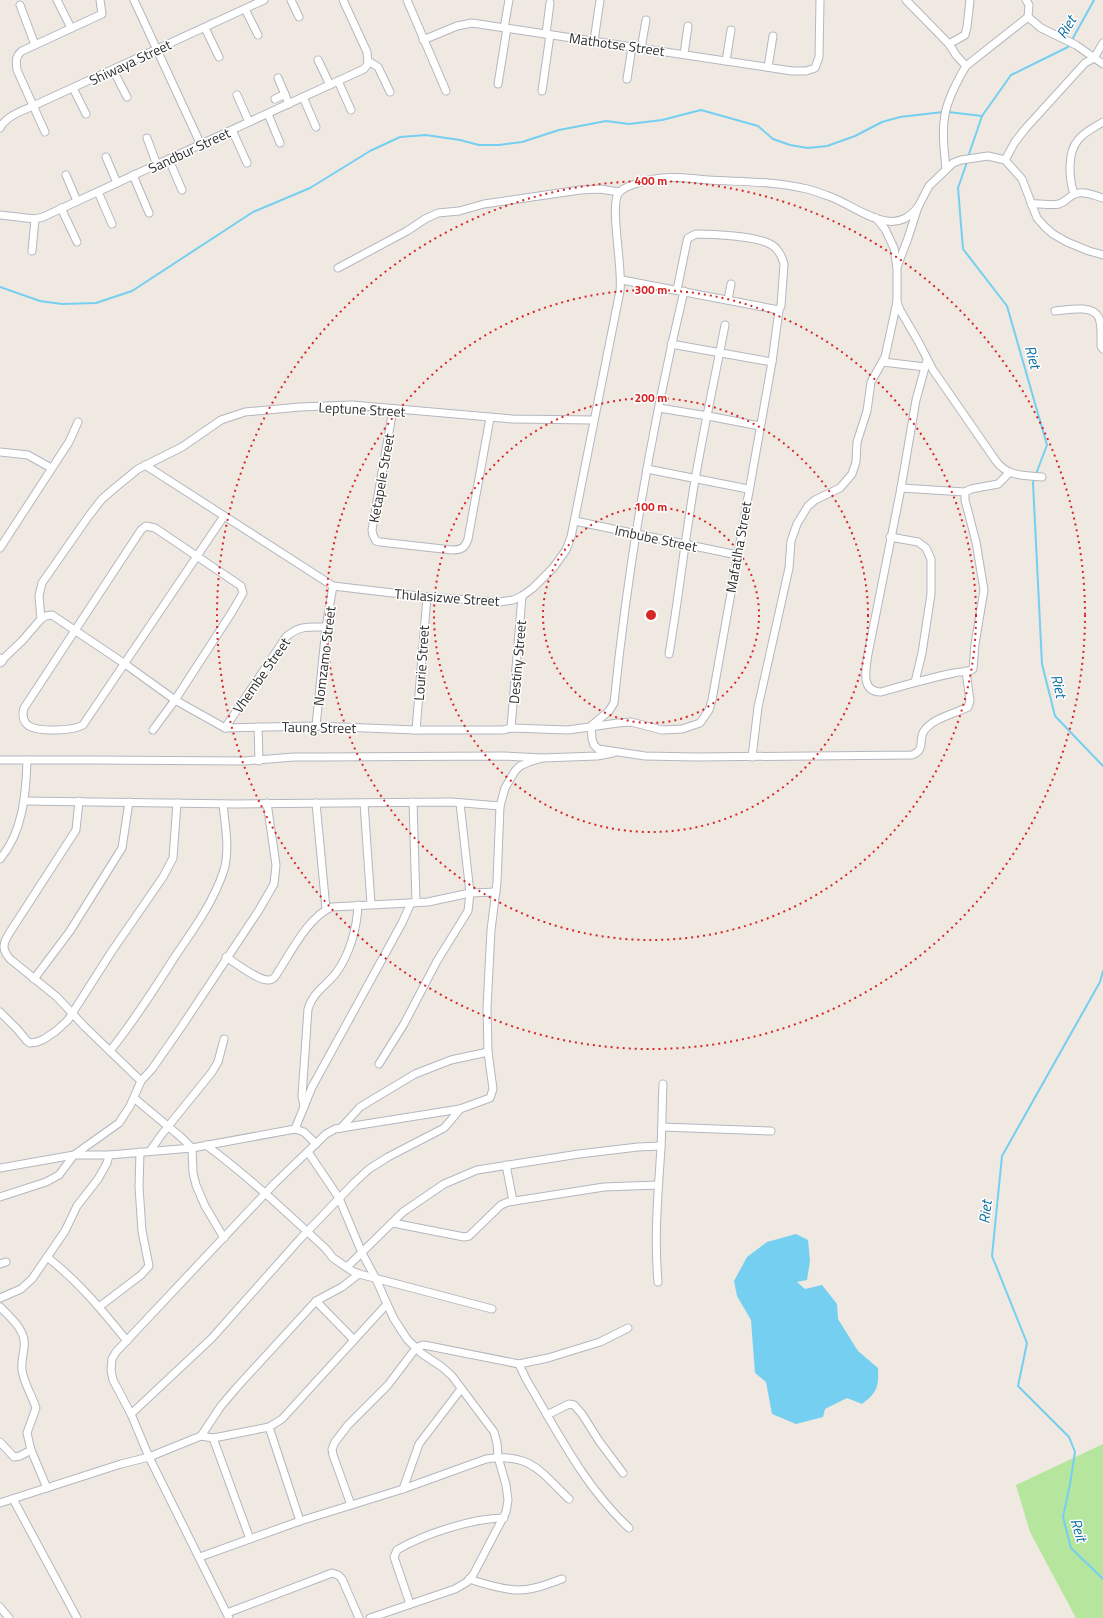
<svg xmlns="http://www.w3.org/2000/svg" width="1103" height="1618" font-family="'Titillium Web',sans-serif">
<rect width="100%" height="100%" fill="#efe9e1"/>
<!-- green -->
<polygon fill="#b6e59e" points="1103,1444 1103,1618 1076,1618 1030,1532 1016,1485"/>
<!-- water -->
<path fill="#75cff0" d="M 796,1234 L 808,1240 L 810,1261 L 807,1280 L 797,1282 L 805,1289 L 822,1285 L 837,1304 L 838,1319 L 858,1351 L 878,1368 C 879,1387 877,1393 862,1404 L 847,1398 L 825,1409 L 823,1417 L 796,1424 L 772,1414 L 766,1382 L 755,1373 L 751,1320 L 737,1296 L 734,1281 L 747,1257 L 767,1242 Z"/>
<g fill="none" stroke-linecap="round" stroke-linejoin="round">
<!-- stream -->
<g stroke="#75cff0" stroke-width="2">
<polyline points="948,112 982,116"/>
<polyline points="968,157 982,116 1011,75 1068,47 1094,0"/>
<polyline points="967,162 958,188 963,249 1007,306 1047,445 1036,474"/>
<polyline points="0,287 40,301 62,304 96,303 132,291 253,212 310,188 370,151 400,137 426,135 460,140 479,145 499,145 522,142 559,130 606,121 629,124 662,120 701,110 758,126 773,139 790,145 808,148 827,146 855,136 882,122 900,117 943,112"/>
<polyline points="1034,478 1033,483 1042,664 1055,716 1103,766"/>
<polyline points="1103,971 1100,982 1002,1156 992,1256 1027,1343 1018,1386 1069,1437 1075,1452 1070,1484 1063,1517 1071,1548 1103,1579"/>
</g>
<!-- minor casing -->
<g stroke="#b4b7c1" stroke-width="9">
<g id="minor">
<polyline points="57,0 71,28"/>
<polyline points="134,0 201,145"/>
<polyline points="291,0 299,17"/>
<polyline points="407,0 446,91"/>
<path d="M 906,0 L 949,44 L 956,55 L 966,66 C 941,108 941,122 946,169"/>
<polyline points="1026,0 1029,5 1028,17 1041,28 1076,45 1103,64"/>
<polyline points="20,5 35,45"/>
<polyline points="245,9 258,35"/>
<polyline points="205,28 219,57"/>
<polyline points="504,28 509,0"/>
<polyline points="546,34 550,3"/>
<polyline points="423,40 457,26 472,23 792,71 806,71 815,68 819,57 820,0"/>
<polyline points="594,41 600,0"/>
<polyline points="949,44 965,35 967,27 970,0"/>
<polyline points="641,49 646,20"/>
<polyline points="684,54 688,26"/>
<polyline points="318,60 330,85"/>
<polyline points="368,61 378,67 390,92"/>
<polyline points="726,61 731,30"/>
<polyline points="966,66 1028,17"/>
<polyline points="768,67 773,36"/>
<polyline points="113,70 127,97"/>
<polyline points="278,78 289,104"/>
<polyline points="627,79 632,47"/>
<polyline points="338,81 351,110"/>
<polyline points="498,84 507,28"/>
<polyline points="73,88 86,114"/>
<polyline points="542,91 550,35"/>
<polyline points="237,95 249,122"/>
<polyline points="303,97 316,127"/>
<polyline points="275,99 285,94"/>
<polyline points="268,114 280,143"/>
<path d="M 0,128 C 6,116 22,111 33,106 L 264,0"/>
<polyline points="232,130 247,163"/>
<path d="M 45,132 L 17,70 C 16,62 15,56 22,51 L 102,14 L 100,0"/>
<polyline points="147,138 157,165"/>
<polyline points="106,157 117,183"/>
<polyline points="169,160 182,190"/>
<polyline points="1005,160 1015,142 1025,129 1085,63 1094,58 1103,43"/>
<polyline points="66,175 77,201"/>
<polyline points="133,175 149,213"/>
<polyline points="98,192 112,224"/>
<path d="M 1074,194 C 1069,179 1067,153 1078,140 C 1084,132 1095,127 1103,122"/>
<path d="M 1031,204 C 1040,203 1050,206 1059,204 C 1066,202 1069,196 1075,194 C 1083,190 1095,196 1103,198"/>
<polyline points="61,208 77,242"/>
<polyline points="0,215 35,219 43,217 364,69 368,64 367,52 343,0"/>
<path d="M 876,218 L 885,229 L 894,248 L 897,268 L 897,302 L 900,310 L 918,341 L 933,370 L 996,461 C 1008,477 1023,475 1042,477"/>
<polyline points="32,251 35,219"/>
<polyline points="897,267 908,238 918,207 929,186 953,163 961,160 988,156 1005,160 1022,179 1037,218 1045,227 1053,234 1067,242 1089,251 1103,255"/>
<polyline points="338,268 407,231 425,219 438,213 459,211 484,204 525,198 580,190 600,189 619,192"/>
<polyline points="622,280 779,310"/>
<path d="M 684,291 C 652,426 628,564 614,703 L 609,711 L 591,726 L 592,739 L 594,745 L 598,749 L 645,756 L 696,757 L 912,755 C 926,750 918,740 924,731 C 933,718 954,714 968,707 L 970,701 L 966,671"/>
<polyline points="728,300 731,284"/>
<path d="M 1055,311 C 1067,310 1093,304 1099,318 C 1102,326 1101,338 1101,346 L 1103,349"/>
<polyline points="671,344 772,362"/>
<path d="M 927,360 L 916,400 L 901,488 L 868,654 C 866,668 860,692 881,692 C 905,685 930,678 954,673 C 960,671 968,673 973,669 L 975,644 L 984,590 L 976,542 L 965,500 L 965,492 L 971,489 L 998,484 L 1009,473"/>
<polyline points="883,362 925,367"/>
<polyline points="659,408 708,416 760,426"/>
<path d="M 393,409 L 372,530 L 373,535 L 376,541 L 380,542 L 452,550 C 461,550 465,548 468,539 L 490,418"/>
<polyline points="0,452 28,455 51,468"/>
<path d="M 145,465 L 333,586 L 427,597 L 499,602 L 513,600 L 522,596 L 533,588 L 553,568 L 566,550 L 571,537 L 620,291 C 623,268 610,209 618,194 C 623,185 652,179 662,178 C 677,176 693,179 708,180 C 741,182 775,181 807,189 C 815,191 823,194 831,197 C 849,204 867,218 886,221 C 900,223 909,218 918,207"/>
<polyline points="647,469 748,489"/>
<polyline points="901,488 965,492"/>
<polyline points="575,521 737,555"/>
<polyline points="890,537 918,542 926,548 931,559 931,594 922,653 915,682"/>
<polyline points="0,548 69,442 78,422"/>
<polyline points="41,619 39,596 42,583 88,517 102,499 116,487 138,469 182,447 221,420 245,412 300,407 352,405 512,419 593,420"/>
<path d="M 669,654 C 679,596 685,538 695,480 C 704,428 715,377 725,325"/>
<path d="M 2,660 L 22,641 L 41,619 L 46,616 L 52,615 L 125,664 L 175,700 L 225,728 L 316,726 L 416,730 L 503,730 L 511,728 L 568,730 L 618,723 L 631,722 L 662,730 L 682,729 L 700,723 L 709,710 L 712,700 L 772,362 L 779,310 L 781,306 L 784,264 C 782,256 777,247 770,244 C 756,236 712,234 696,234 L 688,238 L 687,241 L 677,290"/>
<polyline points="316,726 326,627 333,586"/>
<polyline points="258,727 259,761"/>
<path d="M 225,728 L 286,637 C 300,625 309,627 326,627"/>
<polyline points="511,728 522,596"/>
<path d="M 153,730 L 175,700 L 232,612 L 243,593 L 241,586 L 155,528 L 146,526 L 141,530 L 24,708 C 22,715 23,722 29,726 C 39,732 73,731 83,725 L 224,516"/>
<polyline points="416,730 427,597"/>
<polyline points="752,757 758,707 789,568 791,541 797,524 808,506 815,500 840,488 852,474 856,462 857,442 867,411 871,382 885,357 897,302"/>
<polyline points="0,760 94,760 245,761 294,757 319,757 504,756 542,758 597,756 613,753"/>
<polyline points="24,801 236,804 451,802 500,806"/>
<path d="M 79,801 L 76,830 L 10,932 C 3,943 1,949 10,959 L 57,997 L 84,1026 L 141,1081"/>
<polyline points="413,802 416,902"/>
<polyline points="316,803 326,909"/>
<polyline points="364,803 371,904"/>
<path d="M 0,859 C 23,832 26,794 27,760"/>
<path d="M 226,957 C 236,963 258,981 269,980 C 273,980 276,976 278,972 C 291,952 309,916 332,907 L 428,902 L 470,893 L 496,892"/>
<polyline points="34,979 70,931 122,848 129,802"/>
<polyline points="0,1012 17,1029 27,1041 30,1043 37,1042 44,1039 56,1031 68,1020 112,951 163,877 173,858 177,803"/>
<path d="M 110,1051 C 134,1021 155,988 176,955 C 194,929 214,901 224,870 C 230,848 225,826 223,804"/>
<polyline points="379,1064 404,1024 437,961 468,911 470,893 460,803"/>
<polyline points="134,1098 182,1138 192,1148 193,1173 196,1185 205,1206 224,1238"/>
<path d="M 304,1107 L 302,1096 L 308,1009 C 313,992 326,986 336,973 C 350,954 357,928 358,905"/>
<polyline points="662,1127 771,1131"/>
<polyline points="341,1128 360,1107 415,1074 451,1060 488,1052"/>
<polyline points="295,1129 312,1087 402,923 411,903"/>
<path d="M 206,1145 C 249,1177 287,1213 326,1249 L 333,1258 L 352,1271 L 359,1274 L 492,1309"/>
<polyline points="150,1151 162,1134 212,1072 218,1062 224,1039"/>
<polyline points="506,1165 513,1201"/>
<polyline points="0,1168 74,1155 109,1155 192,1148 295,1129 304,1132 316,1144"/>
<polyline points="0,1197 46,1182 59,1175 74,1155 119,1123 130,1106 141,1081 152,1069 182,1026 259,910 274,884 276,865 267,803"/>
<polyline points="393,1223 464,1237 469,1236 501,1205 508,1202 604,1187 658,1185"/>
<path d="M 47,1257 C 78,1281 102,1310 127,1341"/>
<polyline points="0,1264 6,1262"/>
<polyline points="347,1267 403,1212 444,1184 477,1170 579,1154 638,1147 661,1146"/>
<path d="M 658,1282 C 654,1237 658,1193 661,1148 C 662,1127 662,1105 663,1084"/>
<polyline points="0,1298 21,1289 32,1279 65,1231 77,1206 98,1179 107,1163 109,1155"/>
<polyline points="316,1301 354,1340"/>
<path d="M 0,1307 C 11,1318 27,1331 24,1348 C 23,1356 21,1363 22,1370 C 24,1384 32,1395 36,1408 L 27,1433 L 31,1450 L 47,1488"/>
<polyline points="99,1307 141,1275 149,1266 142,1231 139,1187 140,1152"/>
<path d="M 519,1364 L 526,1379 C 557,1431 584,1486 629,1528"/>
<polyline points="131,1414 212,1338 300,1239 355,1182 369,1169 388,1157 444,1128 451,1120 460,1109"/>
<polyline points="547,1415 569,1404 574,1405 582,1414 599,1441 623,1473"/>
<polyline points="269,1427 300,1521"/>
<polyline points="201,1436 221,1406 238,1386 316,1301 342,1287 359,1274"/>
<polyline points="213,1438 250,1539"/>
<polyline points="0,1442 14,1457 20,1456 31,1450"/>
<polyline points="403,1489 419,1444 461,1389"/>
<polyline points="13,1499 77,1618"/>
<polyline points="0,1503 121,1464 149,1457 201,1436 213,1438 224,1436 269,1427 282,1419 387,1304 376,1279 362,1253 339,1198 308,1152"/>
<polyline points="351,1505 333,1455 332,1449 335,1442 348,1425 388,1385 416,1348 423,1345 429,1346 519,1364 548,1358 600,1342 628,1328"/>
<path d="M 200,1557 L 300,1521 L 403,1489 L 486,1459 C 530,1452 541,1472 569,1499"/>
<path d="M 469,1579 C 484,1584 503,1590 519,1590 C 534,1590 548,1584 562,1579"/>
<path d="M 410,1604 L 394,1557 L 397,1550 C 424,1534 473,1518 504,1518"/>
<polyline points="0,1607 9,1618"/>
<polyline points="227,1613 332,1573 338,1575 342,1579 359,1618"/>
<polyline points="229,1618 149,1457 131,1414 113,1380 111,1370 112,1359 116,1352 275,1183 326,1134 335,1129 347,1127 460,1109 490,1098 493,1089 488,1052 487,1008 491,930 497,882 500,806 505,788 515,771 520,766 529,762 542,758"/>
<polyline points="370,1618 455,1589 467,1582 473,1575 506,1512 508,1500 506,1485 498,1457 497,1443 494,1432 452,1376 442,1367 421,1353 407,1339 394,1319 387,1304"/>
</g>
</g>
<!-- tertiary casing -->
<g stroke="#b4b7c1" stroke-width="11">
<polyline id="tertiary" points="0,659 2,660 0,662"/>
</g>
<!-- minor -->
<use href="#minor" stroke="#fff" stroke-width="7"/>
<!-- tertiary -->
<use href="#tertiary" stroke="#fff" stroke-width="9"/>
</g>
<!-- distance rings -->
<g fill="none" stroke="#d62828" stroke-width="2" stroke-dasharray="2 4">
<circle cx="651" cy="615" r="108"/>
<circle cx="651" cy="615" r="217"/>
<circle cx="651" cy="615" r="325"/>
<circle cx="651" cy="615" r="434"/>
</g>
<g text-anchor="middle" dominant-baseline="central" stroke-width="3" stroke-linejoin="round" paint-order="stroke">
<!-- street labels -->
<g font-size="14" fill="#2e2e2e" stroke="#fff">
<text transform="translate(617 44) rotate(8)">Mathotse Street</text>
<text transform="translate(130 62) rotate(-25)">Shiwaya Street</text>
<text transform="translate(189 150) rotate(-25)">Sandbur Street</text>
<text transform="translate(362 409) rotate(3)">Leptune Street</text>
<text transform="translate(381 478) rotate(-80)">Ketapele Street</text>
<text transform="translate(656 538) rotate(12)">Imbube Street</text>
<text transform="translate(738 547) rotate(-80)">Mafatlha Street</text>
<text transform="translate(447 597) rotate(4)">Thulasizwe Street</text>
<text transform="translate(324 656) rotate(-83)">Nomzamo Street</text>
<text transform="translate(517 662) rotate(-85)">Destiny Street</text>
<text transform="translate(421 663) rotate(-86)">Lourie Street</text>
<text transform="translate(261 675) rotate(-55)">Vhembe Street</text>
<text transform="translate(319 727) rotate(1)">Taung Street</text>
</g>
<!-- water labels -->
<g font-size="15" font-style="italic" fill="#0d6fa3" stroke="#fff">
<text transform="translate(1066 27) rotate(-59)">Riet</text>
<text transform="translate(1033 357) rotate(74)">Riet</text>
<text transform="translate(1059 686) rotate(76)">Riet</text>
<text transform="translate(985 1212) rotate(-84)">Riet</text>
<text transform="translate(1079 1530) rotate(73)">Reit</text>
</g>
</g>
<circle cx="651" cy="615" r="6" fill="#d62828" stroke="#fff" stroke-width="2"/>
<g font-size="12" text-anchor="middle" font-weight="bold" fill="#d62828" stroke="#fff" stroke-width="3" stroke-linejoin="round" paint-order="stroke">
<text x="651" y="185">400 m</text>
<text x="651" y="294">300 m</text>
<text x="651" y="402">200 m</text>
<text x="651" y="511">100 m</text>
</g>
</svg>
